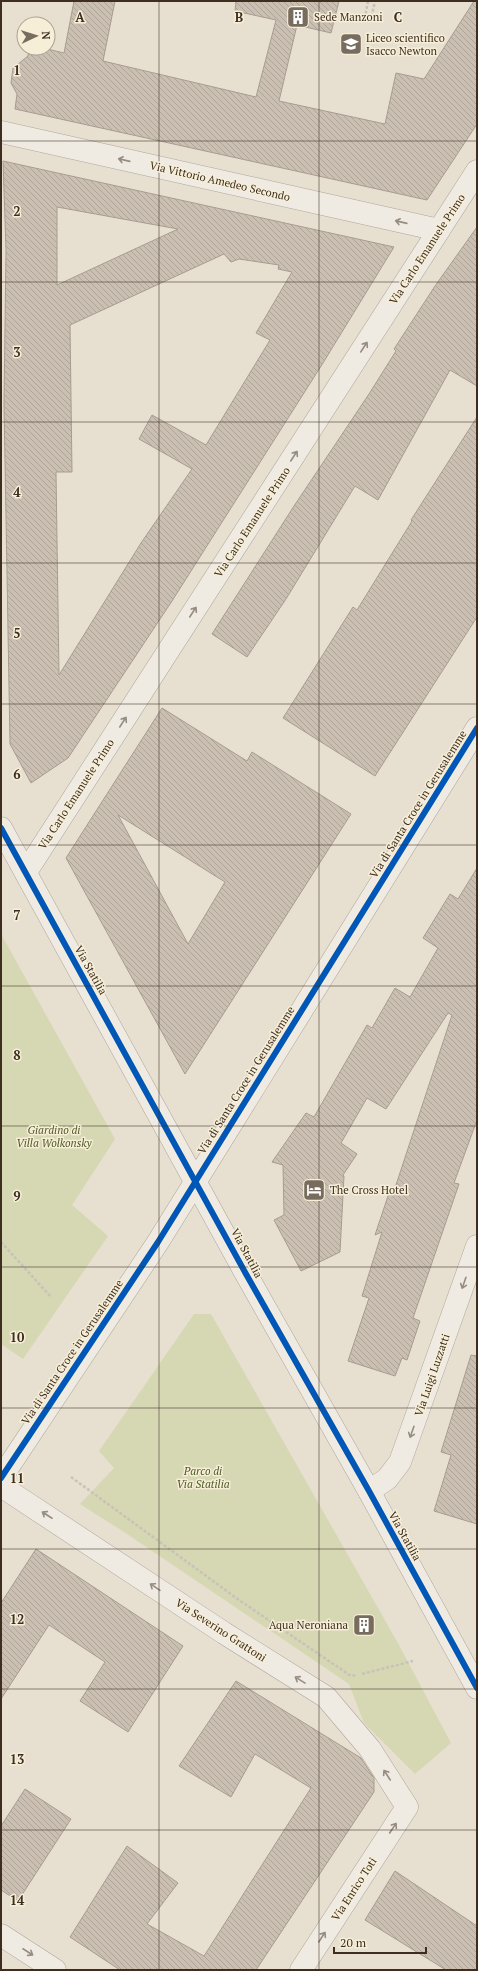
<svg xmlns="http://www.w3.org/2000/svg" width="478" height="1971" font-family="'PT Serif',serif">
<defs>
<pattern id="building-back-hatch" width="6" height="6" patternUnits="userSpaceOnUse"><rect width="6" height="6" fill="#cbbfb2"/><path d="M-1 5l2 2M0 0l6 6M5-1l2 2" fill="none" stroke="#afa499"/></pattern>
</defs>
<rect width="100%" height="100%" fill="#e7e0d1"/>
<!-- park -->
<g fill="#d6d7b3">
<polygon points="1,934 115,1139 72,1205 108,1236 23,1359 1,1344"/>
<polygon points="194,1314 211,1314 399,1645 451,1743 415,1774 364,1723 349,1684 127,1534 80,1504 114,1468 99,1451"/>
</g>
<!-- building -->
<g fill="url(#building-back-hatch)" stroke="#a89c90" fill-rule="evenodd">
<polygon points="74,1 115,1 103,61 256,97 276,20 235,11 236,1 339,1 331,33 297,25 279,101 385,124 396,73 424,79 474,1 477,1 477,124 427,200 15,109 17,94 11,83 13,68 28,56 29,48 43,48 64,53"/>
<path d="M 3,161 L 394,247 L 323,363 L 172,601 L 68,758 L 31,783 L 10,744 L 4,404 L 6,250 ZM 57,207 L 178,229 L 57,285 ZM 224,254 L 231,262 L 239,259 L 279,265 L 278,269 L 292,272 L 256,333 L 270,340 L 206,445 L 152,415 L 139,439 L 192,469 L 141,543 L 59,675 L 56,472 L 72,472 L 70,325 Z"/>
<polygon points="477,227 477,386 450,370 378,500 355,486 286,599 247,657 212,634 294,506 369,394 396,351 394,349 435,286"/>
<polygon points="477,417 477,617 375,776 283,718 353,607 357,610 412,521 411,520"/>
<path d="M 162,708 L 247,761 L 252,752 L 351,814 L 185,1074 L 66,858 ZM 118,815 L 225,882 L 188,944 Z"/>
<polygon points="477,868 477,1120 454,1183 459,1184 413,1318 420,1321 407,1360 402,1358 395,1376 348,1361 369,1298 362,1296 382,1232 375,1235 389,1193 393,1194 452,1015 448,1013 386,1109 367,1098 341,1143 357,1154 343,1175 344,1176 340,1252 301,1271 274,1220 284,1215 283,1165 272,1162 306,1113 314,1117 367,1025 372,1028 395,988 410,997 438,948 423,938 450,894 458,899"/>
<polygon points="471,1355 477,1356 477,1524 434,1511 451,1455 441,1452"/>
<polygon points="36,1549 183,1646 128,1732 80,1701 105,1662 49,1625 1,1699 1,1603"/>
<polygon points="236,1681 361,1758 374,1778 374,1792 256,1970 120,1970 70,1937 127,1846 178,1883 147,1924 204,1956 311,1788 255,1754 231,1797 179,1766"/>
<polygon points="25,1789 71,1819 18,1901 1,1890 1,1826"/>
<polygon points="395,1871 477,1926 477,1970 446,1970 365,1920"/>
</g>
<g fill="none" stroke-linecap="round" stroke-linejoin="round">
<!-- minor casing -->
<g stroke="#ada599" stroke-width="23">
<g id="minor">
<polyline points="1,132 439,230"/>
<polyline points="1,828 246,1274 369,1491 477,1688"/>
<polyline points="26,872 477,171"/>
<polyline points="1,1478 158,1242 477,728"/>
<polyline points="1,1486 224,1633 326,1697 370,1749 407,1807 301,1970"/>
<polyline points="369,1491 387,1479 400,1462 477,1246"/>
<polyline points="1,1935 55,1970"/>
</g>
</g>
<!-- path -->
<g stroke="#c8c2b9" stroke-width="2.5" stroke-dasharray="3 2" stroke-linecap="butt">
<polyline points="368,1 365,17 371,19 375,1"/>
<polyline points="1,1242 51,1297"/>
<polyline points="71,1477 239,1600 351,1676 356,1675"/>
<polyline points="362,1674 413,1661"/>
</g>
<!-- minor -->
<use href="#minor" stroke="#efebe3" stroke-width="22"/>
<!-- cycleway casing -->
<g stroke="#f7eed8" stroke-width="8">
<g id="cycleway">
<polyline points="1,828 246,1274 369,1491 477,1688"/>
<polyline points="1,1478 158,1242 477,728"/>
</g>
</g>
<!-- cycleway -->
<use href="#cycleway" stroke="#0057b8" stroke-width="6"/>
</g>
<!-- one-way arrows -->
<defs><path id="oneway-shaft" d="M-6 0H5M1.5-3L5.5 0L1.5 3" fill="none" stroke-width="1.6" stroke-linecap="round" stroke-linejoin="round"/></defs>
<g stroke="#968c82">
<use href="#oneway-shaft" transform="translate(124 160) rotate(-167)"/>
<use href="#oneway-shaft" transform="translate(401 222) rotate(-167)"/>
<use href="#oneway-shaft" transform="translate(364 347) rotate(-57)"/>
<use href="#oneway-shaft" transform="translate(294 456) rotate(-57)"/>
<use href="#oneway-shaft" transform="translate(193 612) rotate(-57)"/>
<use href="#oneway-shaft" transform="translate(123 722) rotate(-57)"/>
<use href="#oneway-shaft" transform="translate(464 1283) rotate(109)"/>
<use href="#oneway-shaft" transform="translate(412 1432) rotate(109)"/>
<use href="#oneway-shaft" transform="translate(47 1515) rotate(-147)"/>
<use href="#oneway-shaft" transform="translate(155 1587) rotate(-146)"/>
<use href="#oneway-shaft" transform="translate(300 1680) rotate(-148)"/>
<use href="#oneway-shaft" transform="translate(387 1775) rotate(-123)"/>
<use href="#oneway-shaft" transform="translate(393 1828) rotate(-56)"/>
<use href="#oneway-shaft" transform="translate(322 1937) rotate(-57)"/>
<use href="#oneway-shaft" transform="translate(28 1952) rotate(33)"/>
</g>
<!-- grid -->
<path fill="none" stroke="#3d2e20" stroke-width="1" stroke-opacity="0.55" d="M 159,1 L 159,1970M 319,1 L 319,1970M 1,141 L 477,141M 1,282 L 477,282M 1,422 L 477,422M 1,563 L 477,563M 1,704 L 477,704M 1,845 L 477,845M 1,986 L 477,986M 1,1126 L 477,1126M 1,1267 L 477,1267M 1,1408 L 477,1408M 1,1549 L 477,1549M 1,1689 L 477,1689M 1,1830 L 477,1830"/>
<!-- icons -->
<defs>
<g id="building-square" transform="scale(1.15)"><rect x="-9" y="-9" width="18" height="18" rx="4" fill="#786c5e" stroke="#f7eed8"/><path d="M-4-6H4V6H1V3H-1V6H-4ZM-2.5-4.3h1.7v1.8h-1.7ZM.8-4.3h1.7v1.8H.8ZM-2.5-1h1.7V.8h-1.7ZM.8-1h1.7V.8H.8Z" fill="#fff"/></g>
<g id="school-square" transform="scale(1.15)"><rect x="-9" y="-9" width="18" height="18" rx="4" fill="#786c5e" stroke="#f7eed8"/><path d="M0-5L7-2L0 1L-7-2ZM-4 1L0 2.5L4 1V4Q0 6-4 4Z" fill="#fff"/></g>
<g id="hotel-square" transform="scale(1.15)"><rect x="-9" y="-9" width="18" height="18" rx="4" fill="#786c5e" stroke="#f7eed8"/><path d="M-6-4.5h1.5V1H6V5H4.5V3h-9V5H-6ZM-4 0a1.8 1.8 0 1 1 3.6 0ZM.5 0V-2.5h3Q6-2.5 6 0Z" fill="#fff"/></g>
</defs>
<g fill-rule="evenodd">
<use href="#building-square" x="298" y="17"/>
<use href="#school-square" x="351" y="44"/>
<use href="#hotel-square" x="314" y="1190"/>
<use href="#building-square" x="364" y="1625"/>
</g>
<g text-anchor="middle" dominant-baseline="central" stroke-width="3" stroke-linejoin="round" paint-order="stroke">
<!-- poi labels -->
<g font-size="11" fill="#3d2e20" stroke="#f7eed8" text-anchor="start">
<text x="314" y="17">Sede Manzoni</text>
<text x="366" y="38">Liceo scientifico<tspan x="366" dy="13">Isacco Newton</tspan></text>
<text x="330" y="1190">The Cross Hotel</text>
<text x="348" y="1625" text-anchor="end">Aqua Neroniana</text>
</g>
<!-- street labels -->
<g font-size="11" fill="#3d2e20" stroke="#f7eed8">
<text transform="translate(220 181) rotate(13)">Via Vittorio Amedeo Secondo</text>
<text transform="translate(427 249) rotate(-57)">Via Carlo Emanuele Primo</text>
<text transform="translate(252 522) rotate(-57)">Via Carlo Emanuele Primo</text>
<text transform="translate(76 794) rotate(-57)">Via Carlo Emanuele Primo</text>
<text transform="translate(418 804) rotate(-58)">Via di Santa Croce in Gerusalemme</text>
<text transform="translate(91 970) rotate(61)">Via Statilia</text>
<text transform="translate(246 1080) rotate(-58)">Via di Santa Croce in Gerusalemme</text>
<text transform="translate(247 1253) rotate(62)">Via Statilia</text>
<text transform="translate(72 1352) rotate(-56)">Via di Santa Croce in Gerusalemme</text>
<text transform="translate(432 1375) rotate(-71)">Via Luigi Luzzatti</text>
<text transform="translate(405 1536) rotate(61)">Via Statilia</text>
<text transform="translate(221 1630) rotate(33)">Via Severino Grattoni</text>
<text transform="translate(354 1889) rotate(-57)">Via Enrico Toti</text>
</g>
<!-- park labels -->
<g font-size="11" font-style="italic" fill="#4d5a26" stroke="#f7eed8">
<text x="54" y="1130">Giardino di<tspan x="54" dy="13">Villa Wolkonsky</tspan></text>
<text x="203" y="1471">Parco di<tspan x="203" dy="13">Via Statilia</tspan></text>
</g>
</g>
<g font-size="13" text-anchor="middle" font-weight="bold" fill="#3d2e20" stroke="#f7eed8" stroke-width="3" stroke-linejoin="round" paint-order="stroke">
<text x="80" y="22">A</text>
<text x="239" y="22">B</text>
<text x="398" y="22">C</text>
<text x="17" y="75">1</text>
<text x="17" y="216">2</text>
<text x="17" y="357">3</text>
<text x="17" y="497">4</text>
<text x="17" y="638">5</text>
<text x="17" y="779">6</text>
<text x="17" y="920">7</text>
<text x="17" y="1060">8</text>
<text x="17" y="1201">9</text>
<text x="17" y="1342">10</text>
<text x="17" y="1483">11</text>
<text x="17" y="1624">12</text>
<text x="17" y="1764">13</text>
<text x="17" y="1905">14</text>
</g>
<!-- border -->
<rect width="478" height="1971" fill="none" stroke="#3d2e20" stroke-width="4"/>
<!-- north arrow -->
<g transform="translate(36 36) rotate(86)"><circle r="19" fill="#f7eed8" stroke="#ada18e"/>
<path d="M0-3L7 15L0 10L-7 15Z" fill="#786c5e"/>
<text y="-6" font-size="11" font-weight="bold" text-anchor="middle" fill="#3d2e20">N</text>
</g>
<!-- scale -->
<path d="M334 1947v6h92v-6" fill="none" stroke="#3d2e20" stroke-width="2"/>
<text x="340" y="1947" font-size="12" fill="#3d2e20" stroke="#f7eed8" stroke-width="3" paint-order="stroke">20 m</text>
</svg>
